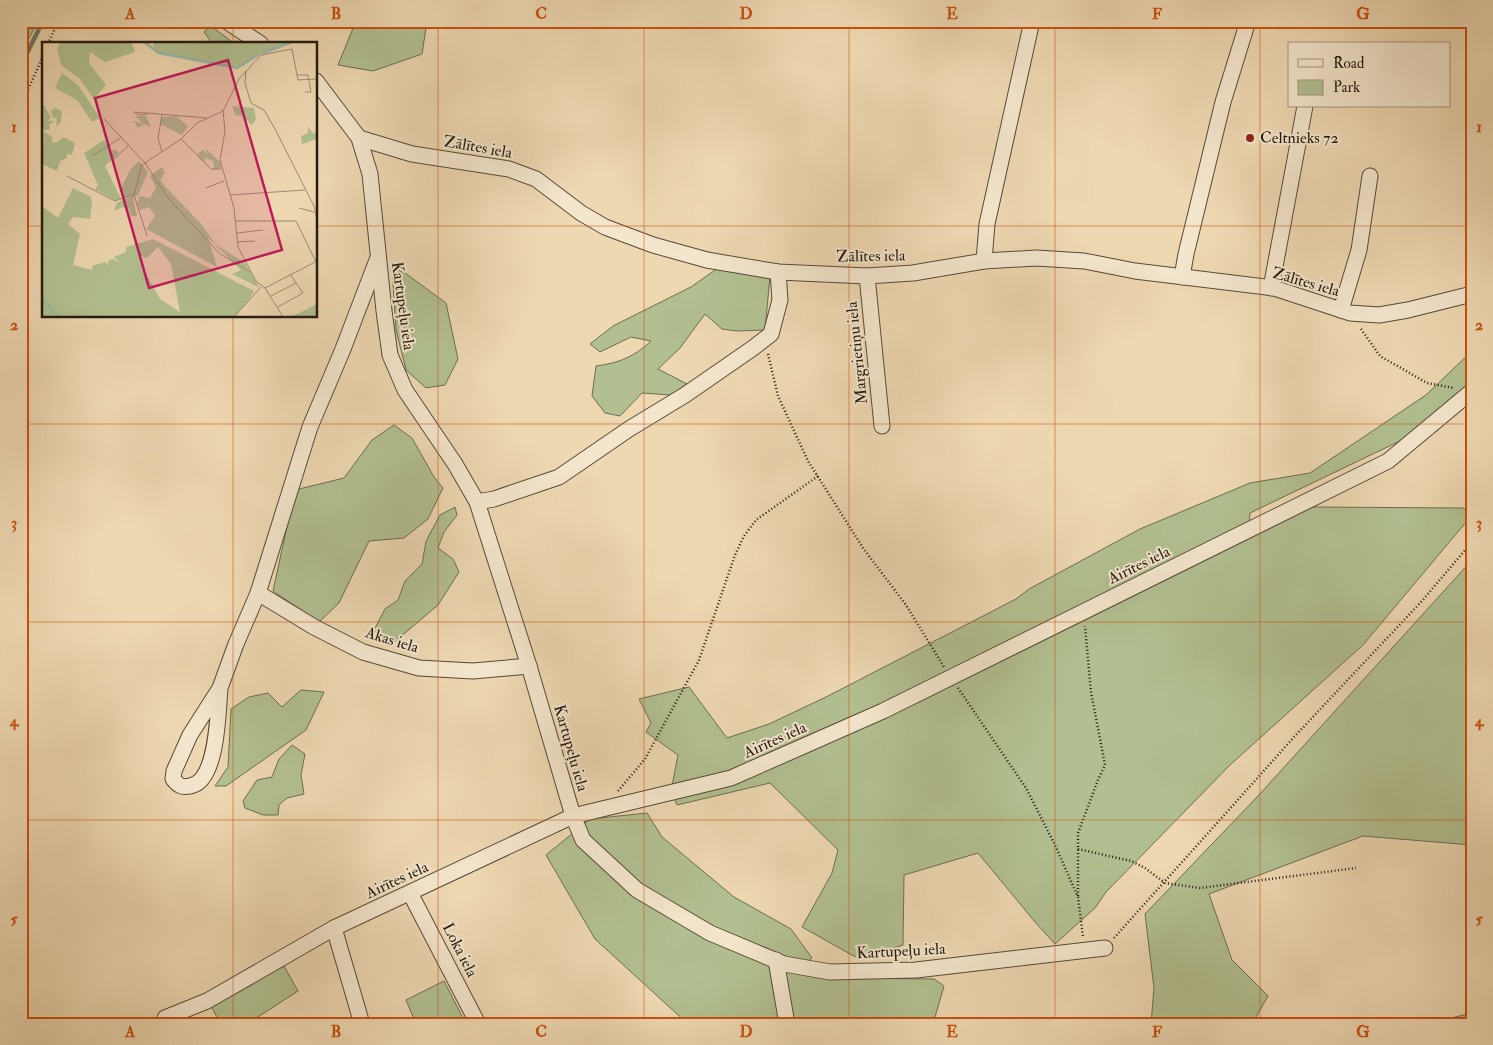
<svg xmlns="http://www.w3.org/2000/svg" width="1493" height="1045" font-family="'IM FELL Double Pica',serif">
<rect width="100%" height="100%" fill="#eed8b2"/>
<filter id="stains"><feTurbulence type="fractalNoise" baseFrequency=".004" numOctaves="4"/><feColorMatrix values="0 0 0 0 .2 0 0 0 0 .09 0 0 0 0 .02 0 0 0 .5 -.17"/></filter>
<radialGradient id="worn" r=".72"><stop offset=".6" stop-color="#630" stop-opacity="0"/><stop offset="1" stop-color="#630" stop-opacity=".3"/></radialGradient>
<!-- green -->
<g fill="#b2c091" stroke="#6b6e51">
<polygon points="21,21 38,21 21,54"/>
<polygon points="356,21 427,21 422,54 373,71 338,65"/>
<polygon points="211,26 235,44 213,44 204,32"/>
<polygon points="392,268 405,273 446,303 458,359 445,385 426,388 406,370 396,330"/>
<path d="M 718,268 L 770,276 L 765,330 L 737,331 L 722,329 L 705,314 L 680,348 L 658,369 L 687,384 L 671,395 L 642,393 L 620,416 L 605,413 L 592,396 L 596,366 C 619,363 634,357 651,341 L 631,337 L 600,352 L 590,344 L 613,326 L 691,287 Z"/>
<polygon points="1472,351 1472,386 1404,439 1250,513 1249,528 1314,507 1462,508 1472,510 1472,515 1363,645 1230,765 1106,892 1095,908 1055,944 1035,922 978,853 904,875 903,945 859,959 802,927 832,873 838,850 770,783 677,805 671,791 678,755 646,732 651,723 639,699 689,687 727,738 769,724 826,697 1016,599 1029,589 1140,529 1250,483 1310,473 1426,395"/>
<polygon points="394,425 412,438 434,477 443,488 428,519 404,538 369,541 339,603 319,622 273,591 295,490 344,478 372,440"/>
<polygon points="455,507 457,515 444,532 438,548 453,559 459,572 438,605 392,644 374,630 385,609 398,600 405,581 422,564 426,541 440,515"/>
<polygon points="1472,560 1472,845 1363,836 1209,894 1232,960 1268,996 1252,1024 1151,1024 1154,988 1145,914 1258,796"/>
<polygon points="301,690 324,692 306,730 226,786 215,786 228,767 231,709 249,697 268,693 282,707"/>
<polygon points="292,745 305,754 301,775 304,794 287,798 279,805 278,815 263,815 245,808 243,801 257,780 272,777 279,759"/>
<polygon points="647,813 662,837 734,897 791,929 812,958 796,972 834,978 934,979 944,986 933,1024 688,1024 595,939 546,855 590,819"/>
<polygon points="284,966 298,991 247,1024 221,1024 209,1003"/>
<polygon points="444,981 466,1024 416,1024 406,1000"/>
<polygon points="1472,1013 1472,1024 1426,1024"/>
</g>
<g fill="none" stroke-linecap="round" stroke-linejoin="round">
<!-- stream -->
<polyline stroke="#6a7a6d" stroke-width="4.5" points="21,65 43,21"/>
<!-- minor casing -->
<g stroke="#564a39" stroke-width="17">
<g id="minor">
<polyline points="226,21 261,44"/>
<polyline points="316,81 359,138 370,174 384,311 390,355 405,390 455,464 477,502 529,666 573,816 583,840 637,890 710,933 784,964 830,972 916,970 1105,948"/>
<polyline points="359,138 412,154 509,169 536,179 581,213 605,227 653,245 707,260 778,272 867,276 913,273 984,261 1036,258 1084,261 1135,271 1274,288 1350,313 1379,315 1408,310 1472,294"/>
<polyline points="984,261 987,224 1032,21"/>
<polyline points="867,276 882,426"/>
<polyline points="1182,277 1186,254 1223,102 1248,21"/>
<polyline points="1271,288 1305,106"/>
<polyline points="1341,310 1359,250 1370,176"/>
<polyline points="477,502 494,499 559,477 629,429 685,395 753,348 771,334 780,300 778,272"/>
<polyline points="258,593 314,627 363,652 419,668 473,671 529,666"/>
<path d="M 220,688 C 218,710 218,782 190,786 C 181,788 178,785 173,779 L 174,771 L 190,735 L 220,688 L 236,644 L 258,593 L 310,427 L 343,349 L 377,260"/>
<polyline points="410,893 478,1024"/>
<polyline points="334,928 362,1024"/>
<polyline points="776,960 787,1024"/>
<polyline points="165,1018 207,1001 334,928 573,816 731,778 883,711 1388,461 1472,391"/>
</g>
</g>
<!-- path -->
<g stroke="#241b11" stroke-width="2.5" stroke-dasharray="1 2.5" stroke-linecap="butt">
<polyline points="48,44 58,21"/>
<polyline points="21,105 44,54"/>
<polyline points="1361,329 1380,356 1427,383 1454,388"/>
<polyline points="768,354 778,396 808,461 863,548 906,605 944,667"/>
<polyline points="958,688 1026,788 1054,843 1078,897 1083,937"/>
<polyline points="618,791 645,759 699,660 735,555 744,536 756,520 818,476"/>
<polyline points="1078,849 1131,861 1145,868 1165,883 1200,888 1356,868"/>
<polyline points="1078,896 1078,833 1098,780 1105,765 1091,692 1085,626"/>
<polyline points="1114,938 1295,736 1421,602 1472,542"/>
<polyline points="143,1024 151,1022"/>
</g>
<!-- minor -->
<use href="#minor" stroke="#f4e6cd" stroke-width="15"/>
</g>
<!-- grid -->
<path fill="none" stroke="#cb500d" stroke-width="1" stroke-opacity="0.55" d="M 233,21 L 233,44M 438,21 L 438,1024M 644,21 L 644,1024M 849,21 L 849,1024M 1055,21 L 1055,1024M 1260,21 L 1260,1024M 21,226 L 44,226M 316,226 L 1472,226M 233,316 L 233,1024M 21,424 L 1472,424M 21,622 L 1472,622M 21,820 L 1472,820"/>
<!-- markers -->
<circle fill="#8f2418" stroke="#f4e6cd" stroke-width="2" cx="1250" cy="138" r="5"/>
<g text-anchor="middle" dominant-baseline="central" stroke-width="4" stroke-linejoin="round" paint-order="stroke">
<!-- poi labels -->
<g font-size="16" fill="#241b11" stroke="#f4e6cd" text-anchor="start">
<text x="1260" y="138">Celtnieks 72</text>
</g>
<!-- street labels -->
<g font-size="16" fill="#241b11" stroke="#f4e6cd">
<text transform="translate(478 147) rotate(10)">Zālītes iela</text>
<text transform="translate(871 256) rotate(-1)">Zālītes iela</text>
<text transform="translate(1306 282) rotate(16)">Zālītes iela</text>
<text transform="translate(403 306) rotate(82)">Kartupeļu iela</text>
<text transform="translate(857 353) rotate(-96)">Margrietiņu iela</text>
<text transform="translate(1139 565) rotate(-26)">Airītes iela</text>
<text transform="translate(392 640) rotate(17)">Akas iela</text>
<text transform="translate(775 740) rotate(-24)">Airītes iela</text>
<text transform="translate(571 748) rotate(74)">Kartupeļu iela</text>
<text transform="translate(397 880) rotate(-25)">Airītes iela</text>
<text transform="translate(460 950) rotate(63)">Loka iela</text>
<text transform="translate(901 951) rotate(-3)">Kartupeļu iela</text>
</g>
</g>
<!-- overview -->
<g transform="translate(42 42)">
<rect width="275" height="275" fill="#eed8b2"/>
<path d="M 18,0 L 89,0 L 93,10 L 63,20 L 48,10 L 47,21 L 64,43 L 52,57 L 37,36 L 20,24 L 15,8 ZM 113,0 L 250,0 L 216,13 L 201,24 L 186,24 L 116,10 L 111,4 ZM 20,31 L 36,43 L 58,76 L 50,80 L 35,58 L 13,46 ZM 0,60 L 9,75 L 6,79 L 12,79 L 7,83 L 8,88 L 0,88 ZM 190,64 L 212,66 L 214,77 L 210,83 L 199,73 L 194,74 ZM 13,66 L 20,69 L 19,81 L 14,84 L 15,76 L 11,76 L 9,69 ZM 93,74 L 104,74 L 109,85 L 102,82 L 96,86 L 92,79 L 101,82 ZM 134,74 L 146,84 L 140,93 L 118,82 L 120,75 ZM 266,85 L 272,92 L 275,87 L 275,97 L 260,102 L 259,94 L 266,91 ZM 2,89 L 11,96 L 9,99 L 14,101 L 21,95 L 33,101 L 30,113 L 25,112 L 25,116 L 18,119 L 15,129 L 0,122 ZM 62,98 L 69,110 L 73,107 L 77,111 L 63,124 L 79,157 L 74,159 L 53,147 L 56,143 L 42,111 ZM 163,106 L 178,120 L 179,126 L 172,128 L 171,119 L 163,116 L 162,120 L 155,112 L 161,108 L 166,113 ZM 97,119 L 106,130 L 96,153 L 91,156 L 95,174 L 89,174 L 87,167 L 80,165 L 73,169 L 73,166 L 75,161 L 89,154 L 82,156 L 78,148 L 88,128 ZM 120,125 L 123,131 L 118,138 L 122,143 L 160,183 L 173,202 L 203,221 L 218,246 L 190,232 L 199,228 L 166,196 L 175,225 L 104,187 L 113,174 L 107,165 L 98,168 L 95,163 L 97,154 L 108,156 L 114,145 L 108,134 ZM 31,146 L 49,155 L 50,162 L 48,177 L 31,175 L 26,182 L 38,192 L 31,223 L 51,228 L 50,224 L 63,220 L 66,223 L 66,219 L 70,217 L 78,220 L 72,215 L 84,210 L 84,205 L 111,197 L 212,249 L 207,257 L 193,275 L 0,275 L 0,164 L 16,176 ZM 116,205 L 129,222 L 138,270 L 118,257 L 99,222 L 98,214 L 105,216 ZM 275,262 L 275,275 L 248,275 L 259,270 Z" fill="#b2c091" fill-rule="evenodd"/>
<path fill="none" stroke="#99baaa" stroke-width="2.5" d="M 102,0 L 117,11 L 195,26 L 217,12M 221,11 L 250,0M 0,257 L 17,275"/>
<path fill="none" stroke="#9d8c72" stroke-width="1" d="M 219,13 L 197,37 L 181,69 L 183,89 L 178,118 L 192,166 L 196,205 L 214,239 L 223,246 L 241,275M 219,13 L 250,7 L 256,38 L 275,37M 204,28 L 203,41 L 209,61 L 222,68 L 233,87 L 272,164 L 275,178M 255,33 L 266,33 L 269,50 L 263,50M 106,72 L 97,73 L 92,70 L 165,76M 120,73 L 116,96 L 120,110M 62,77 L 103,121 L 127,157 L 178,212 L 208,230M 139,97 L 169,127 L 179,127M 50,114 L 80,95M 71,118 L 87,103M 25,134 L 73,159 L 92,152M 164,146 L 182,139M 188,153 L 263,148M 257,166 L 272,170M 194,179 L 254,179 L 274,220M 195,191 L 221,188M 105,194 L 92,153 L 100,123 L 139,97 L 155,81 L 181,69M 195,200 L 213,199M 223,246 L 275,219M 229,254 L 254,241M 236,265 L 261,251 L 248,232M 192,275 L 219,245"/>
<path fill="#c2185b" fill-opacity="0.15" stroke="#c2185b" stroke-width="2.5" d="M 186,18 L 240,208 L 107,246 L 53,56 Z"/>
<rect width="275" height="275" fill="none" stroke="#241b11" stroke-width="2.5"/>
</g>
<!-- margin -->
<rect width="1493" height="1045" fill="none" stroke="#eed8b2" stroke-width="55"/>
<!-- legend -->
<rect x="1288" y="42" width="162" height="65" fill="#f4e6cd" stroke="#a19582"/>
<rect x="1298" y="59" width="25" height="8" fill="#f4e6cd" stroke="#a19582"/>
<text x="1333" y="68" font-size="15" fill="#241b11">Road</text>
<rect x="1298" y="80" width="25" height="15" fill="#b2c091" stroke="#a19582"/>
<text x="1333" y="92" font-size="15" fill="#241b11">Park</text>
<rect x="28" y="28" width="1438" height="990" fill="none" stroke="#cb500d" stroke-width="2"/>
<g font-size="16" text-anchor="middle" font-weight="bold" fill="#cb500d">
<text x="130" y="19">A</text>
<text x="336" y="19">B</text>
<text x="541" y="19">C</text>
<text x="746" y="19">D</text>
<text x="952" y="19">E</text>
<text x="1157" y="19">F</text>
<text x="1363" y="19">G</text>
<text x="14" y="132">1</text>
<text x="1479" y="132">1</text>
<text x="14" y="330">2</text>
<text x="1479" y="330">2</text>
<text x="14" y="528">3</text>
<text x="1479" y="528">3</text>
<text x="14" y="726">4</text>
<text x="1479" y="726">4</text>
<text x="14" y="924">5</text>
<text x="1479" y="924">5</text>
<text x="130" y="1037">A</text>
<text x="336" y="1037">B</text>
<text x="541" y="1037">C</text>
<text x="746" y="1037">D</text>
<text x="952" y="1037">E</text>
<text x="1157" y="1037">F</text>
<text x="1363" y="1037">G</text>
</g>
<rect width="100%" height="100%" filter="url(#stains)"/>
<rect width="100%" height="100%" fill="url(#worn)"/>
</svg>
